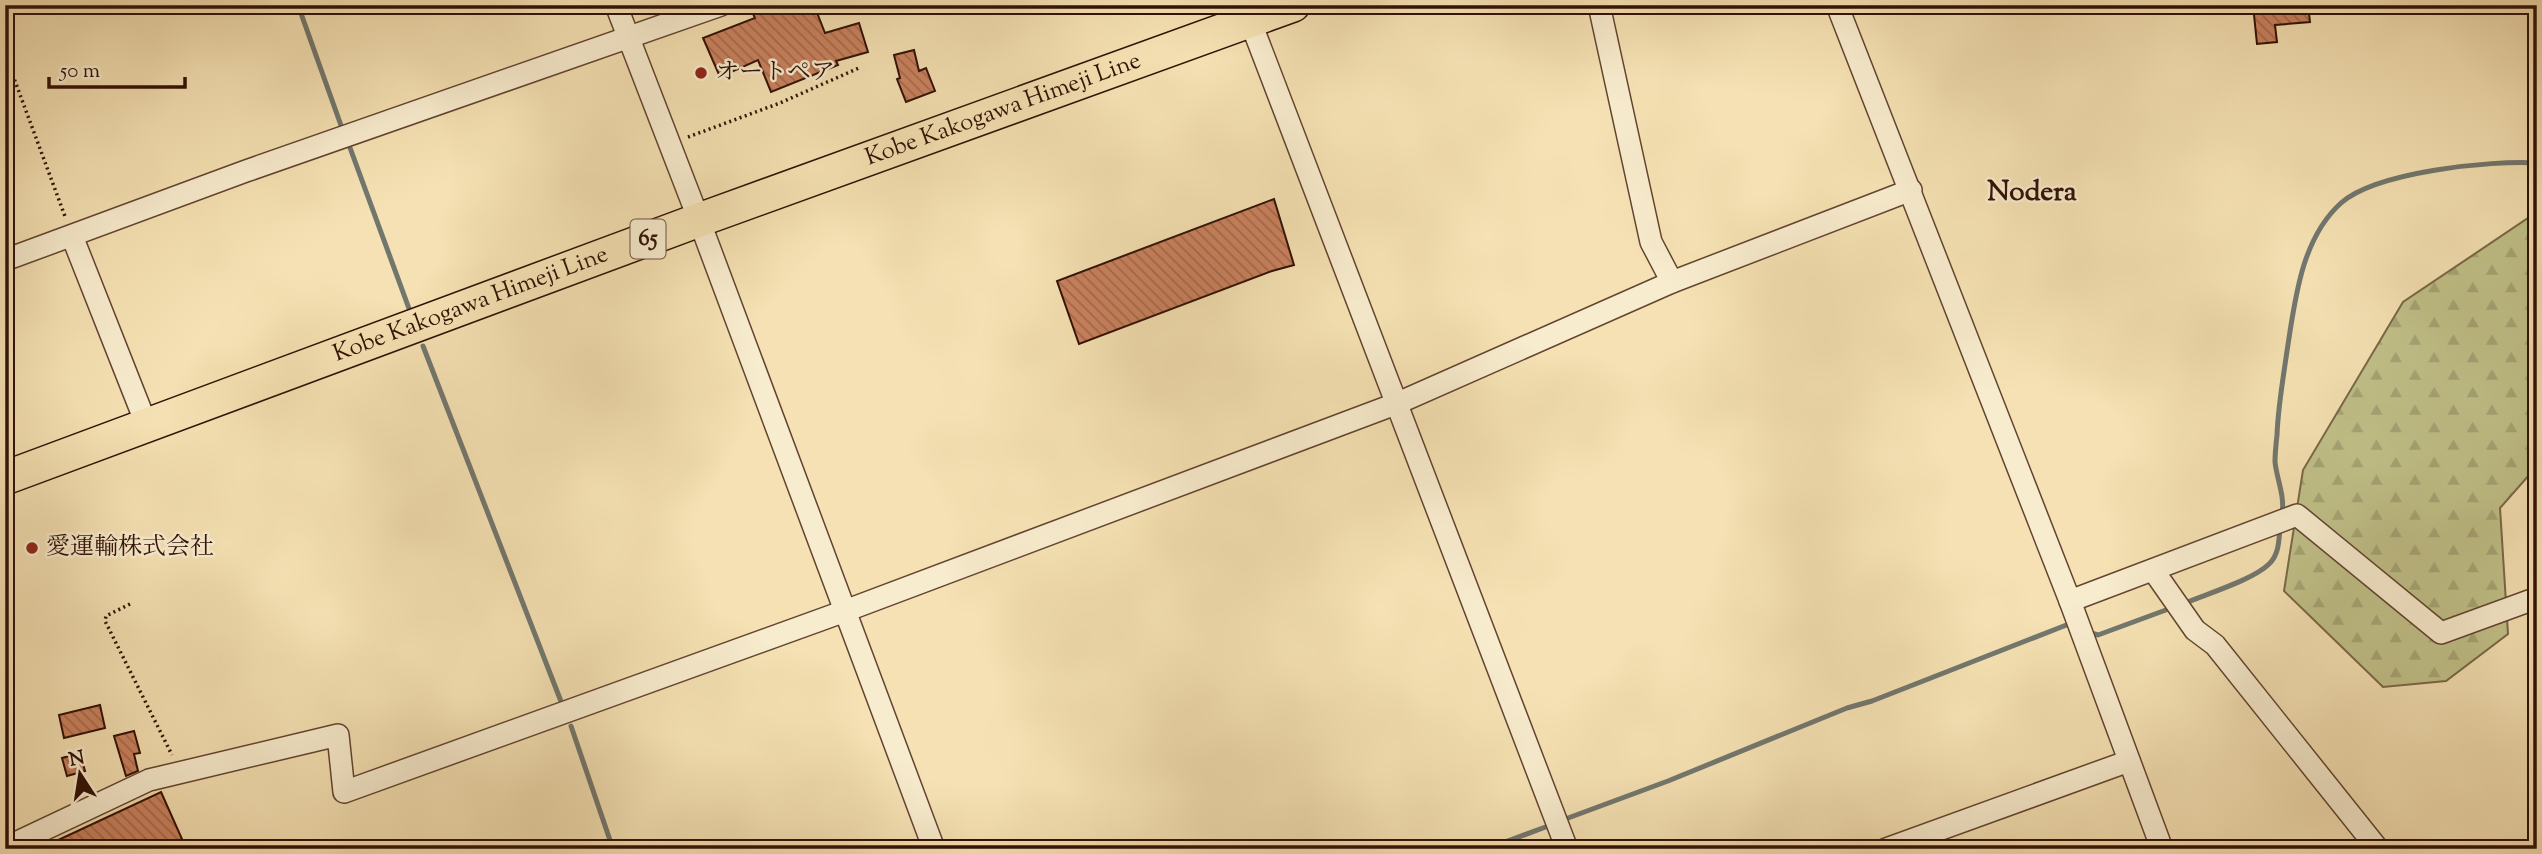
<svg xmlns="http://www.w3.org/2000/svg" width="2542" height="854" font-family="'Sorts Mill Goudy','Noto Serif JP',serif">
<defs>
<pattern id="forest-firs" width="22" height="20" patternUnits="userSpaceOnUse" patternTransform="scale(1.75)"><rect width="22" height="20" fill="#c1c189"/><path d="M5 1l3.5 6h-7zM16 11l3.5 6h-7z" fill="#a6a575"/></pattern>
<pattern id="building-back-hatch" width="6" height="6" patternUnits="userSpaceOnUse" patternTransform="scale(1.75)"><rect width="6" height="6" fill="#ca825f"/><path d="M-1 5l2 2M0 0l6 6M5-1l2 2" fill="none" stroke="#a5694c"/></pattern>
</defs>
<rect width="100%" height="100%" fill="#f5e1b3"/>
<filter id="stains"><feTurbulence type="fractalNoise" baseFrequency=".00286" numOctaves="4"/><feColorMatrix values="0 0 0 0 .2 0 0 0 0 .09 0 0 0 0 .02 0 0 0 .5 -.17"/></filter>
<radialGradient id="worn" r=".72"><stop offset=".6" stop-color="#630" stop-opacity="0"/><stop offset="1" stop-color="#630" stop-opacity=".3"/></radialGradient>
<!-- forest -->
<polygon fill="url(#forest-firs)" stroke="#796847" stroke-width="2" points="2537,212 2537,466 2500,508 2508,634 2446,681 2383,687 2284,591 2303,470 2403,302"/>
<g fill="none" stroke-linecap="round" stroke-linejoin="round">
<!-- stream -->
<g stroke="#72776e" stroke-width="5">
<polyline points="298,5 343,131"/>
<polyline points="349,145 411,314"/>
<polyline points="423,346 562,704"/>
<path d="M 2282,514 C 2285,496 2277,480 2275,462 C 2275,453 2276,444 2277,435 C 2278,407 2283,379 2287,351 C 2295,300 2301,239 2341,203 C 2376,172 2490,160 2537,163"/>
<path d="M 2183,604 C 2206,594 2253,580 2269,564 C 2279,555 2279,540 2280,527"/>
<polyline points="2088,632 2098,635 2174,607"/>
<polyline points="571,726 613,849"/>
<polyline points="1560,821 1668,781 1847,708 1872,701 2069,624 2073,625"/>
<polyline points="1486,849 1551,825"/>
</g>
</g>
<!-- building -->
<g fill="url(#building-back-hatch)" stroke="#311005" stroke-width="2">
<polygon points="749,5 814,5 825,33 859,23 868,52 836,61 838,65 771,92 758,60 720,77 703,38 755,18"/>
<polygon points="2253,5 2308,5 2310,22 2275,25 2277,42 2257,44"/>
<polygon points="914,50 919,71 926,68 935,91 906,102 897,79 900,78 894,55"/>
<polygon points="1274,199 1294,265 1272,271 1079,344 1057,281"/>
<polygon points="100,705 105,728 64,738 59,715"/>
<polygon points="134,731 140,753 134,754 138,771 126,776 114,736"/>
<polygon points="80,753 85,771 67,776 62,758"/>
<polygon points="161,792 182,839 162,849 39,849"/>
</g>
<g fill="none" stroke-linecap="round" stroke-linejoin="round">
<!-- minor casing -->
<g stroke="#624430" stroke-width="24">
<g id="minor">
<polyline points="616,5 699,220 934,849"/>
<polyline points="1599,5 1651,242 1672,282"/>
<polyline points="1837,5 2070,601 2162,849"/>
<polyline points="1246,10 1567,849"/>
<polyline points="72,236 147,426"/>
<polyline points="5,260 246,171 721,5"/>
<polyline points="2153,570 2195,630 2215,645 2378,849"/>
<polyline points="2070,601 2297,515 2441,633 2537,598"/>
<polyline points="5,848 149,780 338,735 344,792 845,611 1398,403 1672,282 1911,190"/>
<polyline points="1886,849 2129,761"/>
</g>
</g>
<!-- primary casing -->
<g stroke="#311005" stroke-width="36">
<g id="primary">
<path id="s1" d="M 5,478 L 699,220 L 1293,5"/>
</g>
</g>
<!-- path -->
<g stroke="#311005" stroke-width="3.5" stroke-dasharray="2 3.5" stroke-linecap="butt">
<polyline points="5,54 66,219"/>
<polyline points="688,137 780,103 861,67"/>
<polyline points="130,604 106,616 105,621 172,755"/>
</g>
<!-- minor -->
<use href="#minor" stroke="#f8ecce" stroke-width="21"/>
<!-- primary -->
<use href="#primary" stroke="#f5e1b3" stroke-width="33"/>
</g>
<!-- markers -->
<g fill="#8f2418" stroke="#f8ecce" stroke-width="2.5">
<circle cx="701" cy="73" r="7"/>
<circle cx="32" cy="548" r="7"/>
</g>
<g text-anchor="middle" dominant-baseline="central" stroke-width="5" stroke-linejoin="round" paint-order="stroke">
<!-- shield labels -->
<rect fill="#f8ecce" stroke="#6d5241" stroke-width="2" x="630.5" y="219.5" width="35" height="39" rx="5"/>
<g font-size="23" font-weight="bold" fill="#311005">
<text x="648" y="239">65</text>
</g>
<!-- poi labels -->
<g font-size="24" fill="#311005" stroke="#f8ecce" text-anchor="start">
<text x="715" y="73">オートペア</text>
<text x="46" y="548">愛運輸株式会社</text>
</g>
<!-- street labels -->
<g font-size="24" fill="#311005" stroke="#f8ecce">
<text stroke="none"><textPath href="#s1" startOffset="1064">Kobe Kakogawa Himeji Line</textPath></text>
<text stroke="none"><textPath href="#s1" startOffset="497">Kobe Kakogawa Himeji Line</textPath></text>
</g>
<!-- quarter labels -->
<g font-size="28" font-weight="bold" fill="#311005" stroke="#f8ecce">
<text x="2032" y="193">Nodera</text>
</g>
</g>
<!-- margin -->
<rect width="2542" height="854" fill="none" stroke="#f5e1b3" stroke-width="28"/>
<rect x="7" y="7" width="2528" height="840" fill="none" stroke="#311005" stroke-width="3.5"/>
<rect x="14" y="14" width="2514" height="826" fill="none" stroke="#311005" stroke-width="2"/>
<!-- north arrow -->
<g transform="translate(80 774) rotate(348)" stroke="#f8ecce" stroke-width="5" paint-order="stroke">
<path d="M0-5L12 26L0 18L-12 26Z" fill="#311005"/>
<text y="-10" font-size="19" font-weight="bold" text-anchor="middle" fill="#311005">N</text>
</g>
<!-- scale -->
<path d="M49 77v10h136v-10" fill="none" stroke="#311005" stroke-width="3.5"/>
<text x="60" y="77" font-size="21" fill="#311005" stroke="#f8ecce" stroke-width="5" paint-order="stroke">50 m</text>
<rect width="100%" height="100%" filter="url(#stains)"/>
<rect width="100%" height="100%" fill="url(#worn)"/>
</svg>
